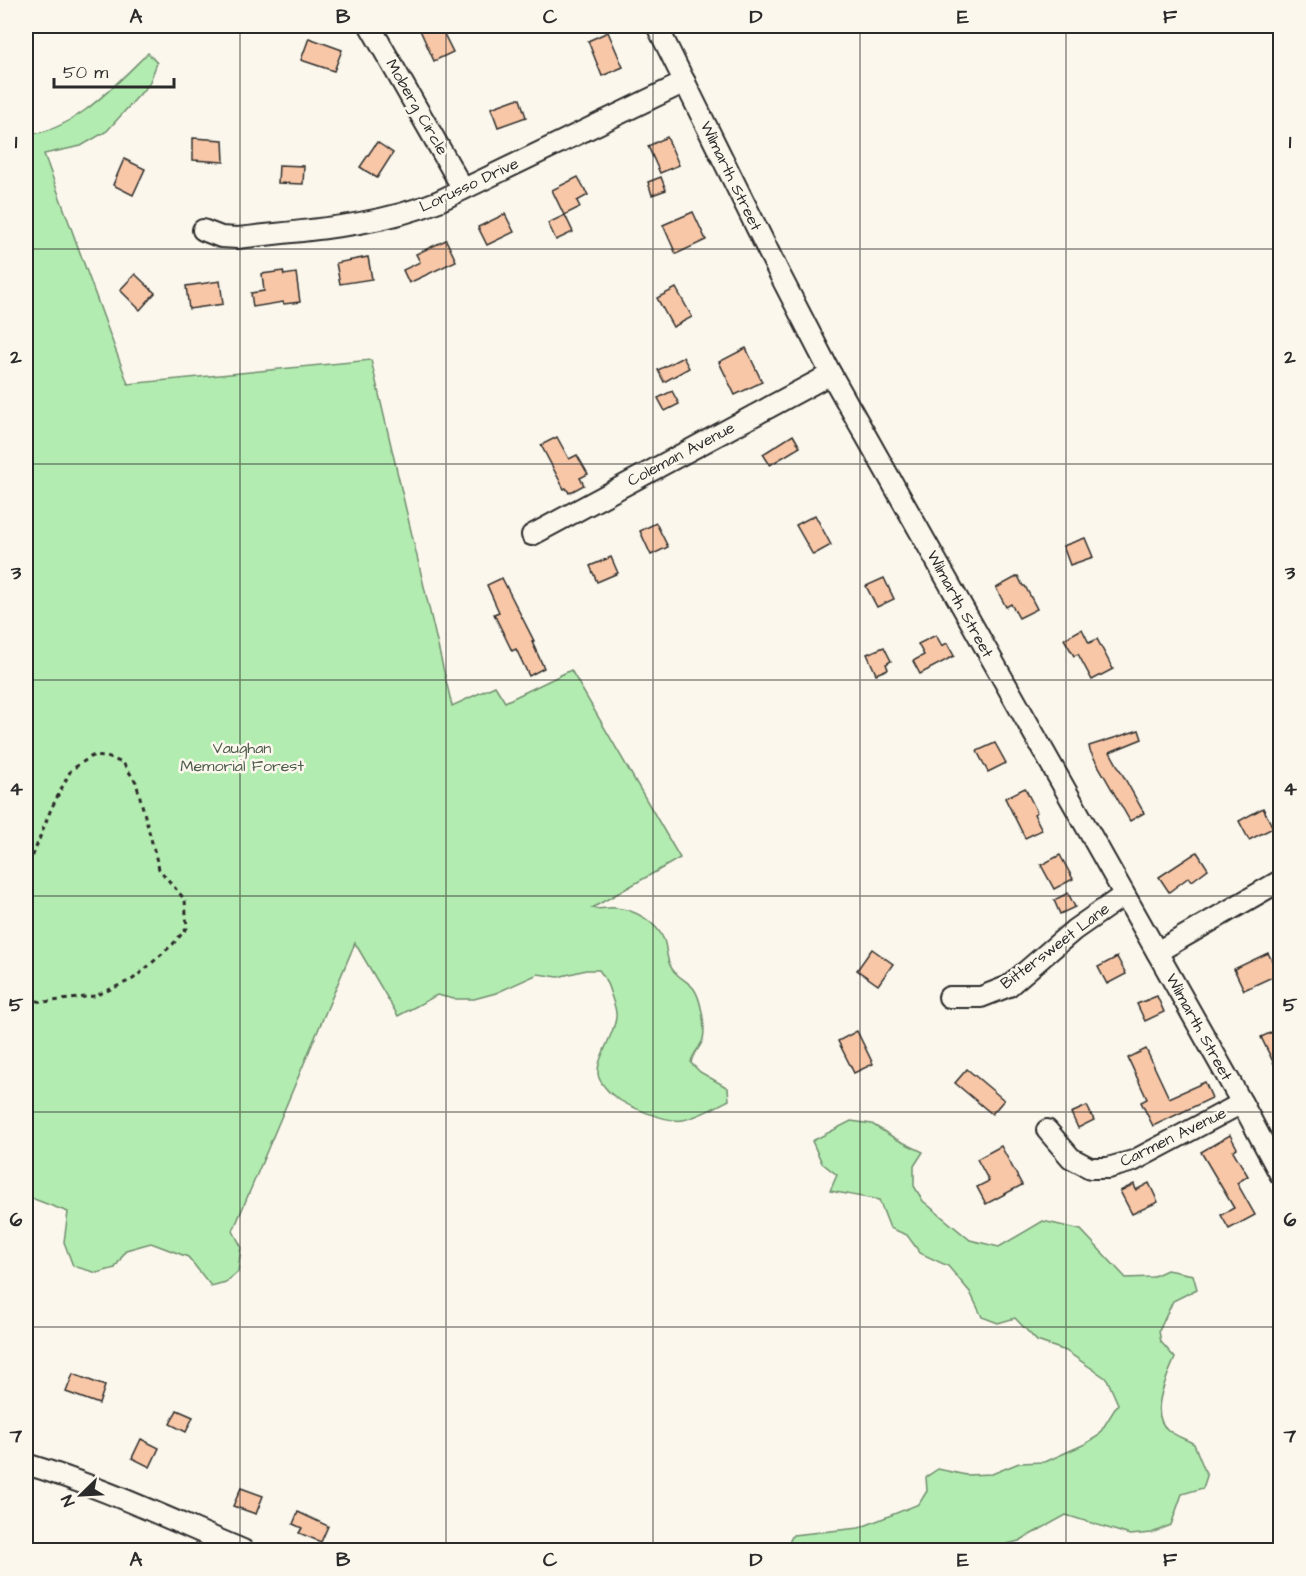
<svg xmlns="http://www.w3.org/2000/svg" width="1306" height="1576" font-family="'Architects Daughter',sans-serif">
<rect width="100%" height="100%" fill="#fbf7ec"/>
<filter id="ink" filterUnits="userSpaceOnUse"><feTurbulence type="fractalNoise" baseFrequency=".0167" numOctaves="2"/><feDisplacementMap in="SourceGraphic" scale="12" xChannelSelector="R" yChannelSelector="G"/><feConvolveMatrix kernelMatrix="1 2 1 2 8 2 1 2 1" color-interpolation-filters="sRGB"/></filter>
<g filter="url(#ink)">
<!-- green -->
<g fill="#b3ecb0" stroke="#6f8c6e" stroke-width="1.5">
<path d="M 148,53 L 157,63 L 149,84 L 107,131 L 81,146 L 44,154 L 128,384 L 371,360 L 452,706 L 495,686 L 505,702 L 571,670 L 680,858 L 592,908 C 600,910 608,907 615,908 C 634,909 657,922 664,940 C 667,948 666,959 671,967 C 675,976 688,981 694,989 C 701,999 706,1027 703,1039 C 701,1048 692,1053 691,1063 L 700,1072 L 728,1088 L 729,1100 C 716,1107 698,1117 683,1120 C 667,1123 626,1106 614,1096 C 609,1093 601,1083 599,1078 C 593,1062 615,1035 616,1017 C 617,1010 613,1001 611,995 C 608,985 605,977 599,970 L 586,970 L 558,977 L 538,974 L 496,993 L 474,999 L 454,999 L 437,995 L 398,1016 L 355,943 L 233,1231 L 241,1246 L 238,1272 L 226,1282 L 211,1286 L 188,1257 L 151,1243 L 126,1250 L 115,1268 L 97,1273 L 73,1266 L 64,1242 L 68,1212 L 26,1196 L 26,135 C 73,132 116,84 148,53 Z"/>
<path d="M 851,1121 L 872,1124 L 896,1139 L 923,1152 L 914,1166 L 914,1186 L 923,1201 L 970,1240 L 999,1247 L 1043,1221 L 1081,1230 L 1126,1278 L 1152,1277 L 1167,1270 L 1193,1275 L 1197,1289 L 1173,1301 L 1159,1331 L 1161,1342 L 1175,1358 C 1167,1377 1148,1414 1168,1430 C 1175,1436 1186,1439 1194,1444 L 1207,1476 L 1203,1488 L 1182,1494 L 1171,1525 L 1152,1533 L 1130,1535 L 1066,1515 L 1019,1541 L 983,1550 L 789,1550 L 788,1544 L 793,1535 L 859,1528 L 919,1504 L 927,1491 L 926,1477 L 938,1469 L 966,1475 L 992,1474 L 1019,1463 L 1045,1462 L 1085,1444 L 1098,1436 L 1118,1404 L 1107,1379 L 1066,1351 L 1037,1341 L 1015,1318 L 998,1323 L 982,1317 L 970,1292 L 948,1266 L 920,1253 L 907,1235 L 890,1228 L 879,1200 L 830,1191 L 837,1175 L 822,1163 L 812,1141 Z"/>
</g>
<!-- building -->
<g fill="#f8c7a7" stroke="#2b2b2b" stroke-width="1.5">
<polygon points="422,26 440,26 453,52 434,61 420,30 423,29"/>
<polygon points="608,32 623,67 602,76 588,41"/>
<polygon points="309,38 342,50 334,71 301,60"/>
<polygon points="516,99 520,99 526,117 498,127 491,108"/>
<polygon points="667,137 679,165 660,173 648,146"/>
<polygon points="193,138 223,140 224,162 193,160"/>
<polygon points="377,142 393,153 377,178 360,167"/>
<polygon points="124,159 145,169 133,195 113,185"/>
<polygon points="279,165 304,166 303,184 278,183"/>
<polygon points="578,177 588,195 577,201 580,207 564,215 552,190"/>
<polygon points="661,177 666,190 652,195 648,182"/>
<polygon points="693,212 706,240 676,254 663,225"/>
<polygon points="505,214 514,232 487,245 478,227"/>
<polygon points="565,215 573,232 556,240 548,223"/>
<polygon points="446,240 456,261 409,283 403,270 420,262 416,254"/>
<polygon points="368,257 372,279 340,284 336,263"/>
<polygon points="283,271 284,275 296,273 300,302 284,304 283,302 253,307 251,293 264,291 262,274"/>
<polygon points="135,274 155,293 140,310 120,290"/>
<polygon points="220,281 223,304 189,309 186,286"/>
<polygon points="676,288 692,317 673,327 657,298"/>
<polygon points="746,348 762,382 735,395 719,362"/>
<polygon points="683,357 689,368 664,382 658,370"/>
<polygon points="672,391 679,404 665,411 658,398"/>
<polygon points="793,435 800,447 770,465 763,454"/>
<polygon points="557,437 569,459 577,455 588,474 580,478 584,485 569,493 566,488 564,489 541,445"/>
<polygon points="815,515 831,545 813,555 796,525"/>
<polygon points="656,523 668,547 651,555 640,531"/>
<polygon points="1085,538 1093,557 1070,565 1063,546"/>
<polygon points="611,557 618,573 597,582 590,566"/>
<polygon points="1018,576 1023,586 1025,586 1037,609 1019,618 1011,604 1006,607 996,588"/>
<polygon points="502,578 534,641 532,642 544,668 529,676 516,649 512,651 494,614 499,612 487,585"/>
<polygon points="884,578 894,599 877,607 866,586"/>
<polygon points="1082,629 1089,643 1097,639 1113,669 1092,680 1078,654 1074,656 1064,639"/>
<polygon points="936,635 942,646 947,643 954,656 920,674 913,661 924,655 918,644"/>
<polygon points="884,647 891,661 886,664 888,669 876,674 867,654"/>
<polygon points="1139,730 1142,739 1110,752 1144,813 1130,821 1090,751 1089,746"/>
<polygon points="995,743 1006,763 988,772 977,751"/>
<polygon points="1025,788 1037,812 1034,814 1042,830 1025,838 1005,798"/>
<polygon points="1263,808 1273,828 1249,840 1239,821"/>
<polygon points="1197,852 1208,869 1192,881 1189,877 1169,892 1159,877"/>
<polygon points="1060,855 1073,879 1054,889 1041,865"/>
<polygon points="1068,893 1075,907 1060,914 1054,900"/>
<polygon points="872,949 893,964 878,985 857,970"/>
<polygon points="1268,953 1279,974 1244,990 1234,969"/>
<polygon points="1117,957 1126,974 1107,984 1098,967"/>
<polygon points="1157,996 1164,1012 1145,1021 1137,1004"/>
<polygon points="1281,1028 1281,1078 1261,1037"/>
<polygon points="857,1031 873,1064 854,1073 838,1041"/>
<polygon points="1146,1049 1169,1098 1205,1082 1212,1098 1153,1126 1141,1102 1147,1099 1128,1058"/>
<polygon points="967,1069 1004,1100 992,1114 955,1083"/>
<polygon points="1087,1106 1094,1120 1078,1128 1071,1113"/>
<polygon points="1230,1135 1237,1148 1233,1151 1248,1176 1237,1183 1255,1215 1229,1229 1221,1215 1234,1208 1201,1152"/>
<polygon points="1001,1146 1022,1185 986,1204 977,1187 989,1181 977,1159"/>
<polygon points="1149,1183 1158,1202 1132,1214 1120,1191 1134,1184 1136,1190"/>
<polygon points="73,1374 105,1386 99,1404 66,1392"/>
<polygon points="177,1410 193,1417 186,1432 170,1424"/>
<polygon points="141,1439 159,1448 150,1467 132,1458"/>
<polygon points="241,1488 263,1496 256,1514 233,1506"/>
<polygon points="298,1512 328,1526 321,1542 299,1533 302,1528 293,1524"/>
</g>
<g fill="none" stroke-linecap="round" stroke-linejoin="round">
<!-- minor casing -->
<g stroke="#2b2b2b" stroke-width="24">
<g id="minor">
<polyline points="370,26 463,189"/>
<polyline points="657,26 778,271 831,374 1242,1103 1280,1174"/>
<path d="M 203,230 L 221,237 L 238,238 C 305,230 376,227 439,201 L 685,82"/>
<polyline points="532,535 831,374"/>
<polyline points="1157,952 1280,881"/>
<polyline points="949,997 981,997 1009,986 1074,930 1124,895"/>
<polyline points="1047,1130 1071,1158 1090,1168 1108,1168 1133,1161 1242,1103"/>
<path d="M 26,1464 C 100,1486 171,1520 243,1550"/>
</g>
</g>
<!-- path -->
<polyline stroke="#2b2b2b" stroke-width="3" stroke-dasharray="4.5 4.5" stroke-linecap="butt" points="26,873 51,809 71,770 92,756 107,757 123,763 136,782 159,869 185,900 187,928 173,944 145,969 133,979 120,985 95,996 43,1002 26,999"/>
<!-- minor -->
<use href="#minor" stroke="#fbf7ec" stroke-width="20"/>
</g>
</g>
<!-- grid -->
<path fill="none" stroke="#2b2b2b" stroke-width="1.5" stroke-opacity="0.55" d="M 240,26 L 240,1550M 446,26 L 446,1550M 653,26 L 653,1550M 860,26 L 860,1550M 1066,26 L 1066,1550M 26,249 L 1280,249M 26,464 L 1280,464M 26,680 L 1280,680M 26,896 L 1280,896M 26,1112 L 1280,1112M 26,1327 L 1280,1327"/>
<g text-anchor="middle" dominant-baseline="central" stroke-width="5" stroke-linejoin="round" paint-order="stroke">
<!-- street labels -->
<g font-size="16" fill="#2b2b2b" stroke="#fbf7ec">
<text transform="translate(417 107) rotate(60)">Moberg Circle</text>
<text transform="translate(731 176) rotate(64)">Wilmarth Street</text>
<text transform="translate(469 185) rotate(-25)">Lorusso Drive</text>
<text transform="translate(681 454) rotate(-28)">Coleman Avenue</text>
<text transform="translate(960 604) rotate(61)">Wilmarth Street</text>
<text transform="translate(1055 946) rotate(-37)">Bittersweet Lane</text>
<text transform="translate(1199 1027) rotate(61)">Wilmarth Street</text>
<text transform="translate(1173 1137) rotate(-26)">Carmen Avenue</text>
</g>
<!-- park labels -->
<g font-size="16" fill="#4d5b4c" stroke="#fbf7ec">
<text x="242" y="748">Vaughan<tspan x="242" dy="18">Memorial Forest</tspan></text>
</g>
</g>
<!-- margin -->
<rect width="1306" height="1576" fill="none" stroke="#fbf7ec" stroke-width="66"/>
<!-- north arrow -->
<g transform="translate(81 1495) rotate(246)" stroke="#fbf7ec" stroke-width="4.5" paint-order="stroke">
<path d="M0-4.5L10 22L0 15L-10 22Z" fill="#2b2b2b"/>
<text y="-9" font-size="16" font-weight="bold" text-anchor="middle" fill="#2b2b2b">N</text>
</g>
<!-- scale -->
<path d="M54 78v9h120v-9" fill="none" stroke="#2b2b2b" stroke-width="3"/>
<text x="63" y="78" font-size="18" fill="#2b2b2b" stroke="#fbf7ec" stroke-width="4.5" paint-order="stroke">50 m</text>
<rect x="33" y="33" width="1240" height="1510" fill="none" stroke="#2b2b2b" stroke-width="2"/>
<g font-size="20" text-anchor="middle" font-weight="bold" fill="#2b2b2b">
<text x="136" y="23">A</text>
<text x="343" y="23">B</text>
<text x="550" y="23">C</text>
<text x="756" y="23">D</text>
<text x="963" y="23">E</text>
<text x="1170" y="23">F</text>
<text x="16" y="148">1</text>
<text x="1290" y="148">1</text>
<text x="16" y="363">2</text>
<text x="1290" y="363">2</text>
<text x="16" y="579">3</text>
<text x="1290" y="579">3</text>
<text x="16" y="795">4</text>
<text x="1290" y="795">4</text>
<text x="16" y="1011">5</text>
<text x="1290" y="1011">5</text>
<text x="16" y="1226">6</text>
<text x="1290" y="1226">6</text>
<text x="16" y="1442">7</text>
<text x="1290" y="1442">7</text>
<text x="136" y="1566">A</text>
<text x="343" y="1566">B</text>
<text x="550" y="1566">C</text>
<text x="756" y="1566">D</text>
<text x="963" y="1566">E</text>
<text x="1170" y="1566">F</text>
</g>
</svg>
